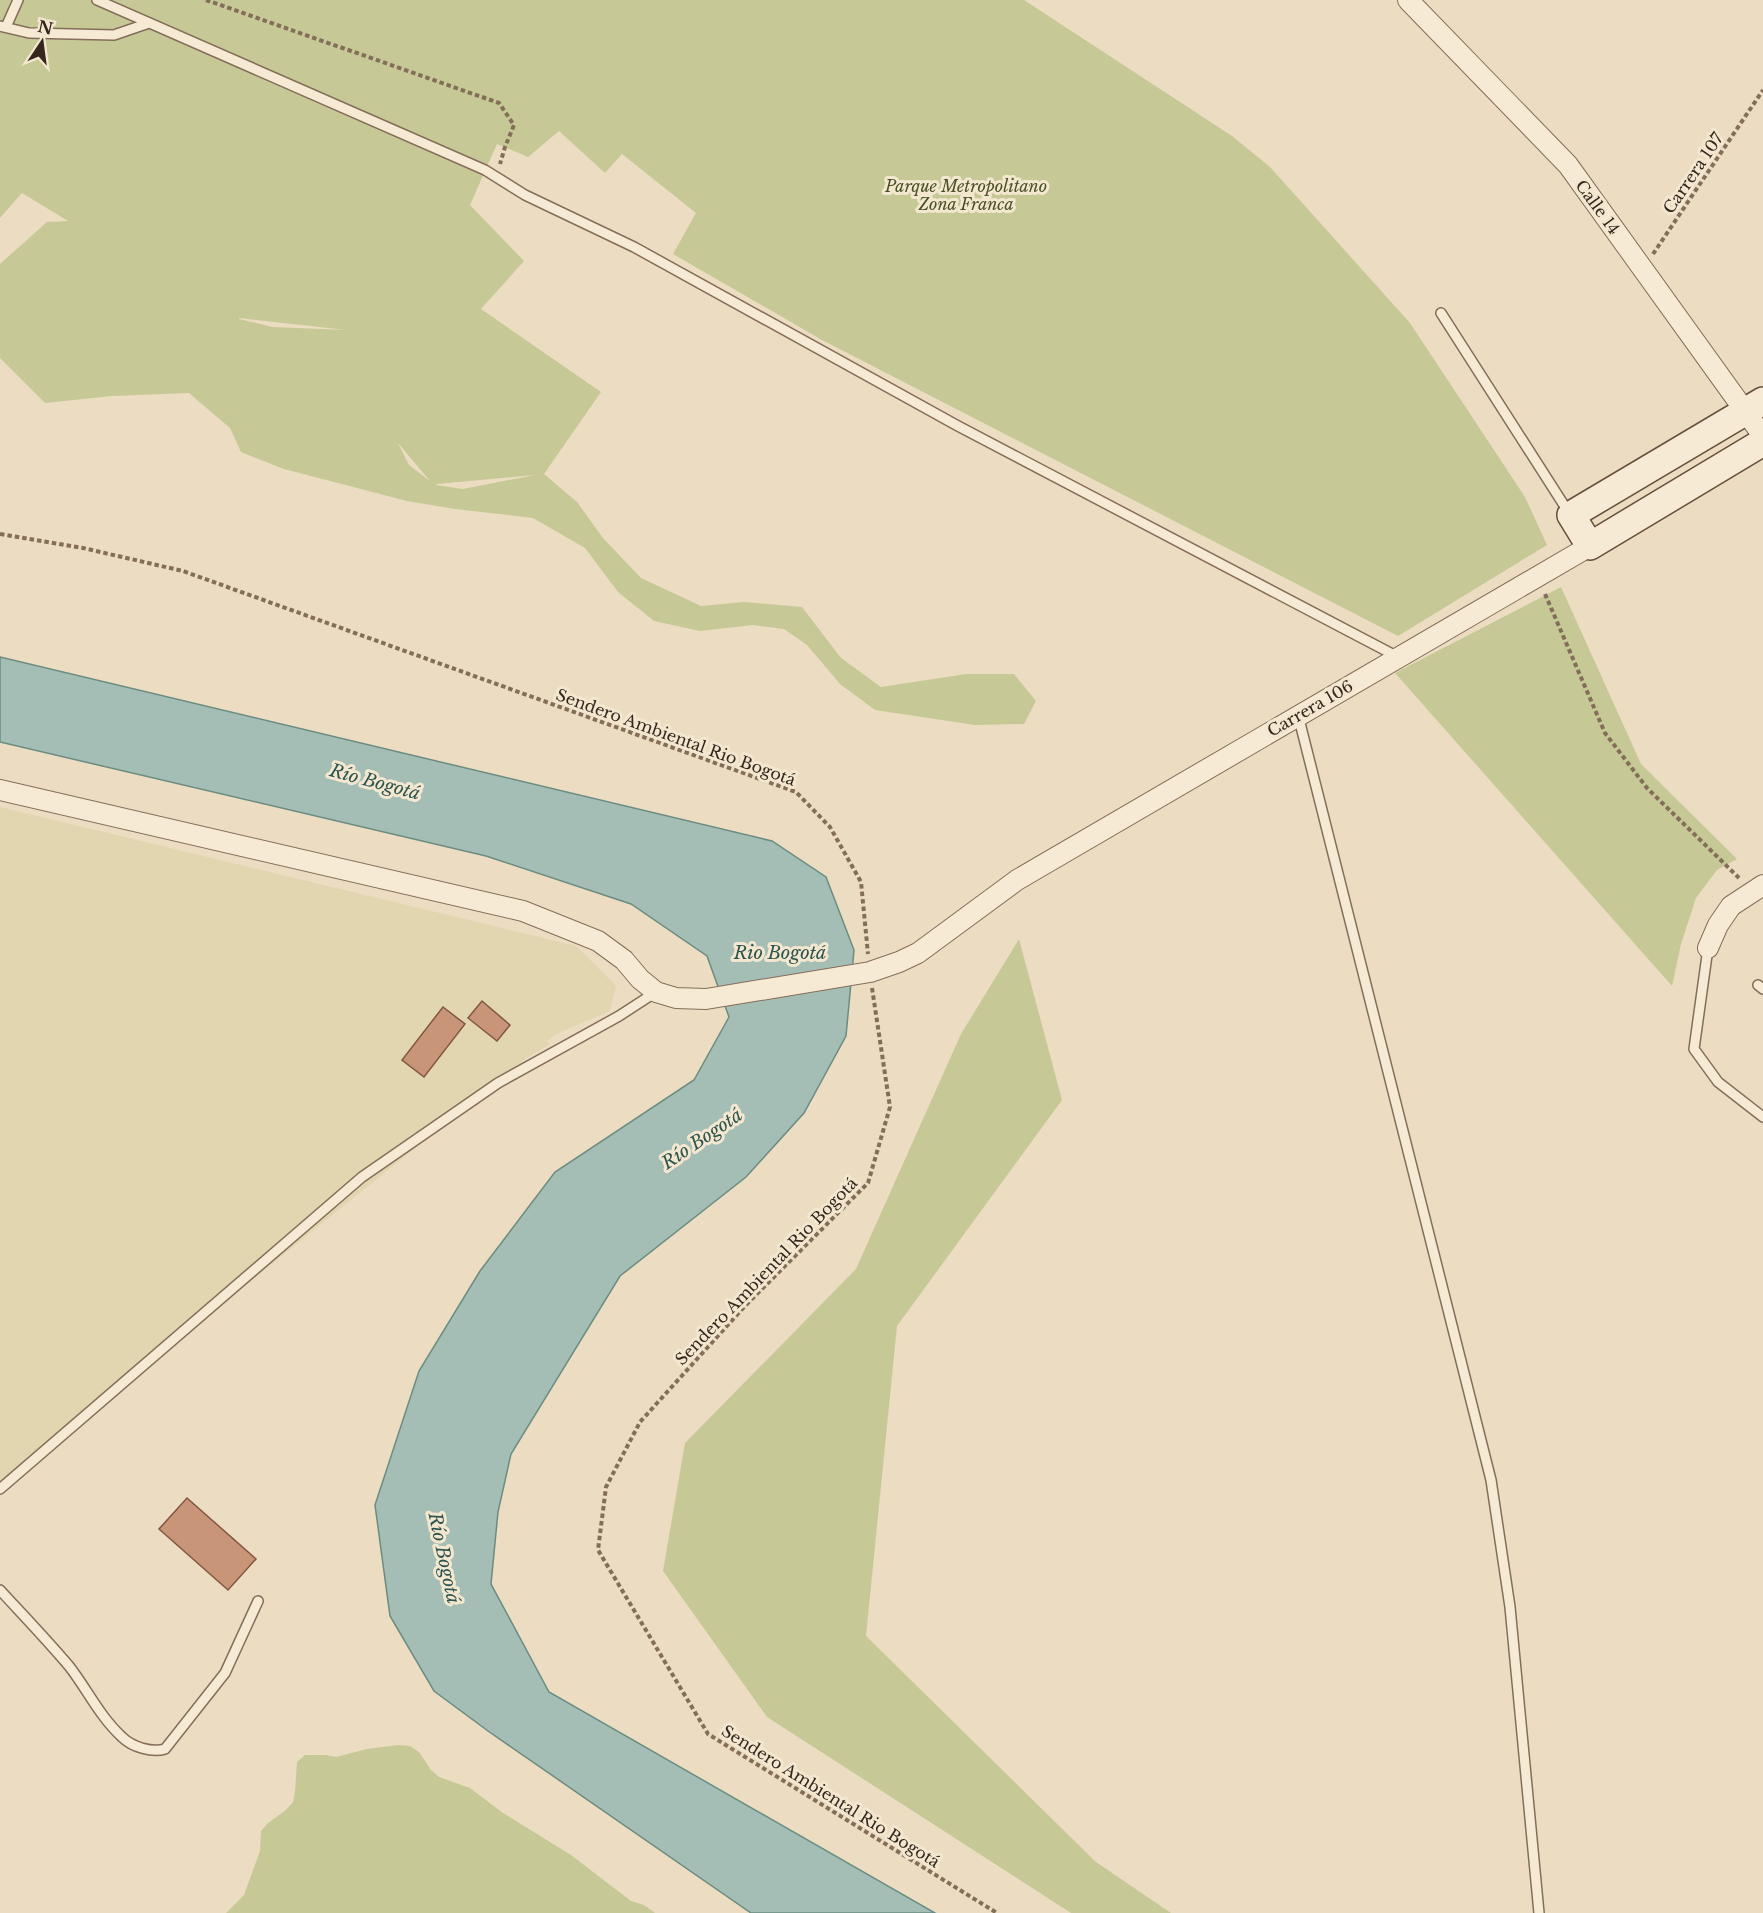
<svg xmlns="http://www.w3.org/2000/svg" width="1763" height="1913" font-family="'Libre Baskerville',serif">
<rect width="100%" height="100%" fill="#ecdcc1"/>
<!-- farmland -->
<polygon fill="#e1d6af" points="0,807 576,946 616,986 610,1011 556,1034 547,1041 550,1044 525,1059 0,1484"/>
<!-- green -->
<g fill="#c6c996" fill-rule="evenodd">
<path d="M 0,0 L 1024,0 L 1232,136 L 1270,167 L 1410,323 L 1525,497 L 1547,545 L 1398,636 L 822,340 L 673,254 L 696,213 L 622,154 L 605,173 L 559,131 L 528,157 L 497,144 L 470,205 L 524,261 L 481,309 L 601,392 L 544,474 L 577,502 L 603,538 L 641,578 L 701,606 L 744,602 L 802,607 L 841,658 L 881,687 L 966,674 L 1014,674 L 1036,701 L 1024,724 L 975,725 L 875,710 L 840,684 L 807,645 L 784,629 L 753,625 L 700,631 L 654,621 L 618,592 L 585,548 L 533,518 L 455,509 L 407,501 L 284,469 L 241,452 L 230,428 L 189,393 L 112,396 L 45,403 L 0,358 L 0,264 L 47,222 L 68,221 L 22,193 L 0,218 ZM 239,319 L 239,318 L 346,330 L 273,327 ZM 398,443 L 430,481 L 409,465 ZM 535,475 L 463,489 L 436,485 L 437,484 Z"/>
<polygon points="1561,587 1641,764 1737,859 1717,870 1696,898 1681,944 1672,986 1395,673"/>
<polygon points="1019,939 1062,1100 897,1326 866,1636 1096,1862 1171,1913 1071,1913 767,1717 663,1571 685,1443 856,1269 961,1034"/>
<polygon points="398,1745 410,1746 419,1752 431,1770 439,1777 470,1788 503,1813 571,1855 631,1901 644,1905 655,1913 226,1913 244,1895 260,1851 261,1831 268,1823 286,1810 293,1802 295,1792 297,1762 305,1755 326,1755 336,1757 367,1749"/>
</g>
<!-- water -->
<polygon fill="#a4beb5" stroke="#6b8c81" stroke-width="1.5" points="0,657 772,841 826,877 854,950 846,1036 804,1113 746,1177 620,1276 511,1454 498,1512 491,1584 549,1692 935,1913 751,1913 488,1731 434,1691 390,1616 375,1505 419,1371 480,1271 555,1172 694,1080 729,1017 707,956 631,904 486,856 0,742"/>
<!-- building -->
<g fill="#c89579" stroke="#825641" stroke-width="1.5">
<polygon points="482,1001 510,1025 497,1041 468,1018"/>
<polygon points="443,1007 465,1024 424,1077 402,1060"/>
<polygon points="187,1498 256,1559 228,1590 159,1529"/>
</g>
<g fill="none" stroke-linecap="round" stroke-linejoin="round">
<!-- lane casing -->
<g stroke="#846e5a" stroke-width="12">
<g id="lane">
<polyline points="97,0 485,170 525,195 634,247 958,426 1398,657"/>
<polyline points="0,26 29,33 114,35 149,23"/>
<polyline points="6,27 18,0"/>
<polyline points="1441,313 1569,513"/>
<polyline points="1298,715 1491,1480 1510,1607 1539,1913"/>
<polyline points="1708,948 1694,1049 1718,1082 1763,1117"/>
<polyline points="1758,985 1763,989"/>
<polyline points="0,1489 362,1177 498,1083 619,1016 656,992"/>
<path d="M 0,1590 C 23,1615 47,1640 69,1666 C 87,1689 100,1717 122,1737 C 132,1747 152,1753 165,1749 L 225,1673 L 258,1601"/>
</g>
</g>
<!-- street casing -->
<g stroke="#846e5a" stroke-width="22">
<g id="street">
<polyline points="1408,0 1568,165 1763,436"/>
<polyline points="0,790 523,911 598,941 624,960 640,979 656,992 676,998 706,999 870,972 899,962 918,953 1017,880 1590,546"/>
<polyline points="1708,948 1718,925 1731,906 1763,885"/>
</g>
</g>
<!-- secondary casing -->
<g stroke="#664f3d" stroke-width="30">
<polyline id="secondary" points="1763,401 1571,515 1590,546 1763,442"/>
</g>
<!-- path -->
<g stroke="#846e5a" stroke-width="4" stroke-dasharray="4.5 3" stroke-linecap="butt">
<polyline points="206,0 499,103 514,125 505,147 500,164"/>
<polyline points="1653,254 1763,90"/>
<polyline points="0,534 83,548 183,571 796,792 830,827 861,882 868,954"/>
<polyline points="1545,594 1605,733 1647,788 1739,878"/>
<polyline points="872,988 890,1107 868,1183 745,1306 640,1422 606,1487 598,1550 708,1734 997,1913"/>
</g>
<!-- lane -->
<use href="#lane" stroke="#f7ead4" stroke-width="9"/>
<!-- street -->
<use href="#street" stroke="#f7ead4" stroke-width="20"/>
<!-- secondary -->
<use href="#secondary" stroke="#f7ead4" stroke-width="27"/>
</g>
<g text-anchor="middle" dominant-baseline="central" stroke-width="6" stroke-linejoin="round" paint-order="stroke">
<!-- street labels -->
<g font-size="16" fill="#35271d" stroke="#f3e7d0">
<text transform="translate(1693 173) rotate(-56)">Carrera 107</text>
<text transform="translate(1598 207) rotate(54)">Calle 14</text>
<text transform="translate(1310 708) rotate(-30)">Carrera 106</text>
<text transform="translate(676 737) rotate(20)">Sendero Ambiental Rio Bogotá</text>
<text transform="translate(766 1271) rotate(-46)">Sendero Ambiental Rio Bogotá</text>
<text transform="translate(831 1796) rotate(32)">Sendero Ambiental Rio Bogotá</text>
</g>
<!-- park labels -->
<g font-size="16" font-style="italic" fill="#485025" stroke="#f3e7d0">
<text x="966" y="186">Parque Metropolitano<tspan x="966" dy="18">Zona Franca</tspan></text>
</g>
<!-- water labels -->
<g font-size="18" font-style="italic" fill="#2d544f" stroke="#f3e7d0">
<text transform="translate(375 782) rotate(15)">Río Bogotá</text>
<text x="780" y="953">Rio Bogotá</text>
<text transform="translate(702 1139) rotate(-34)">Río Bogotá</text>
<text transform="translate(444 1558) rotate(78)">Río Bogotá</text>
</g>
</g>
<!-- north arrow -->
<g transform="translate(42 42) rotate(13)" stroke="#f3e7d0" stroke-width="4.5" paint-order="stroke">
<path d="M0-4.5L10 22L0 15L-10 22Z" fill="#35271d"/>
<text y="-9" font-size="16" font-weight="bold" text-anchor="middle" fill="#35271d">N</text>
</g>
</svg>
